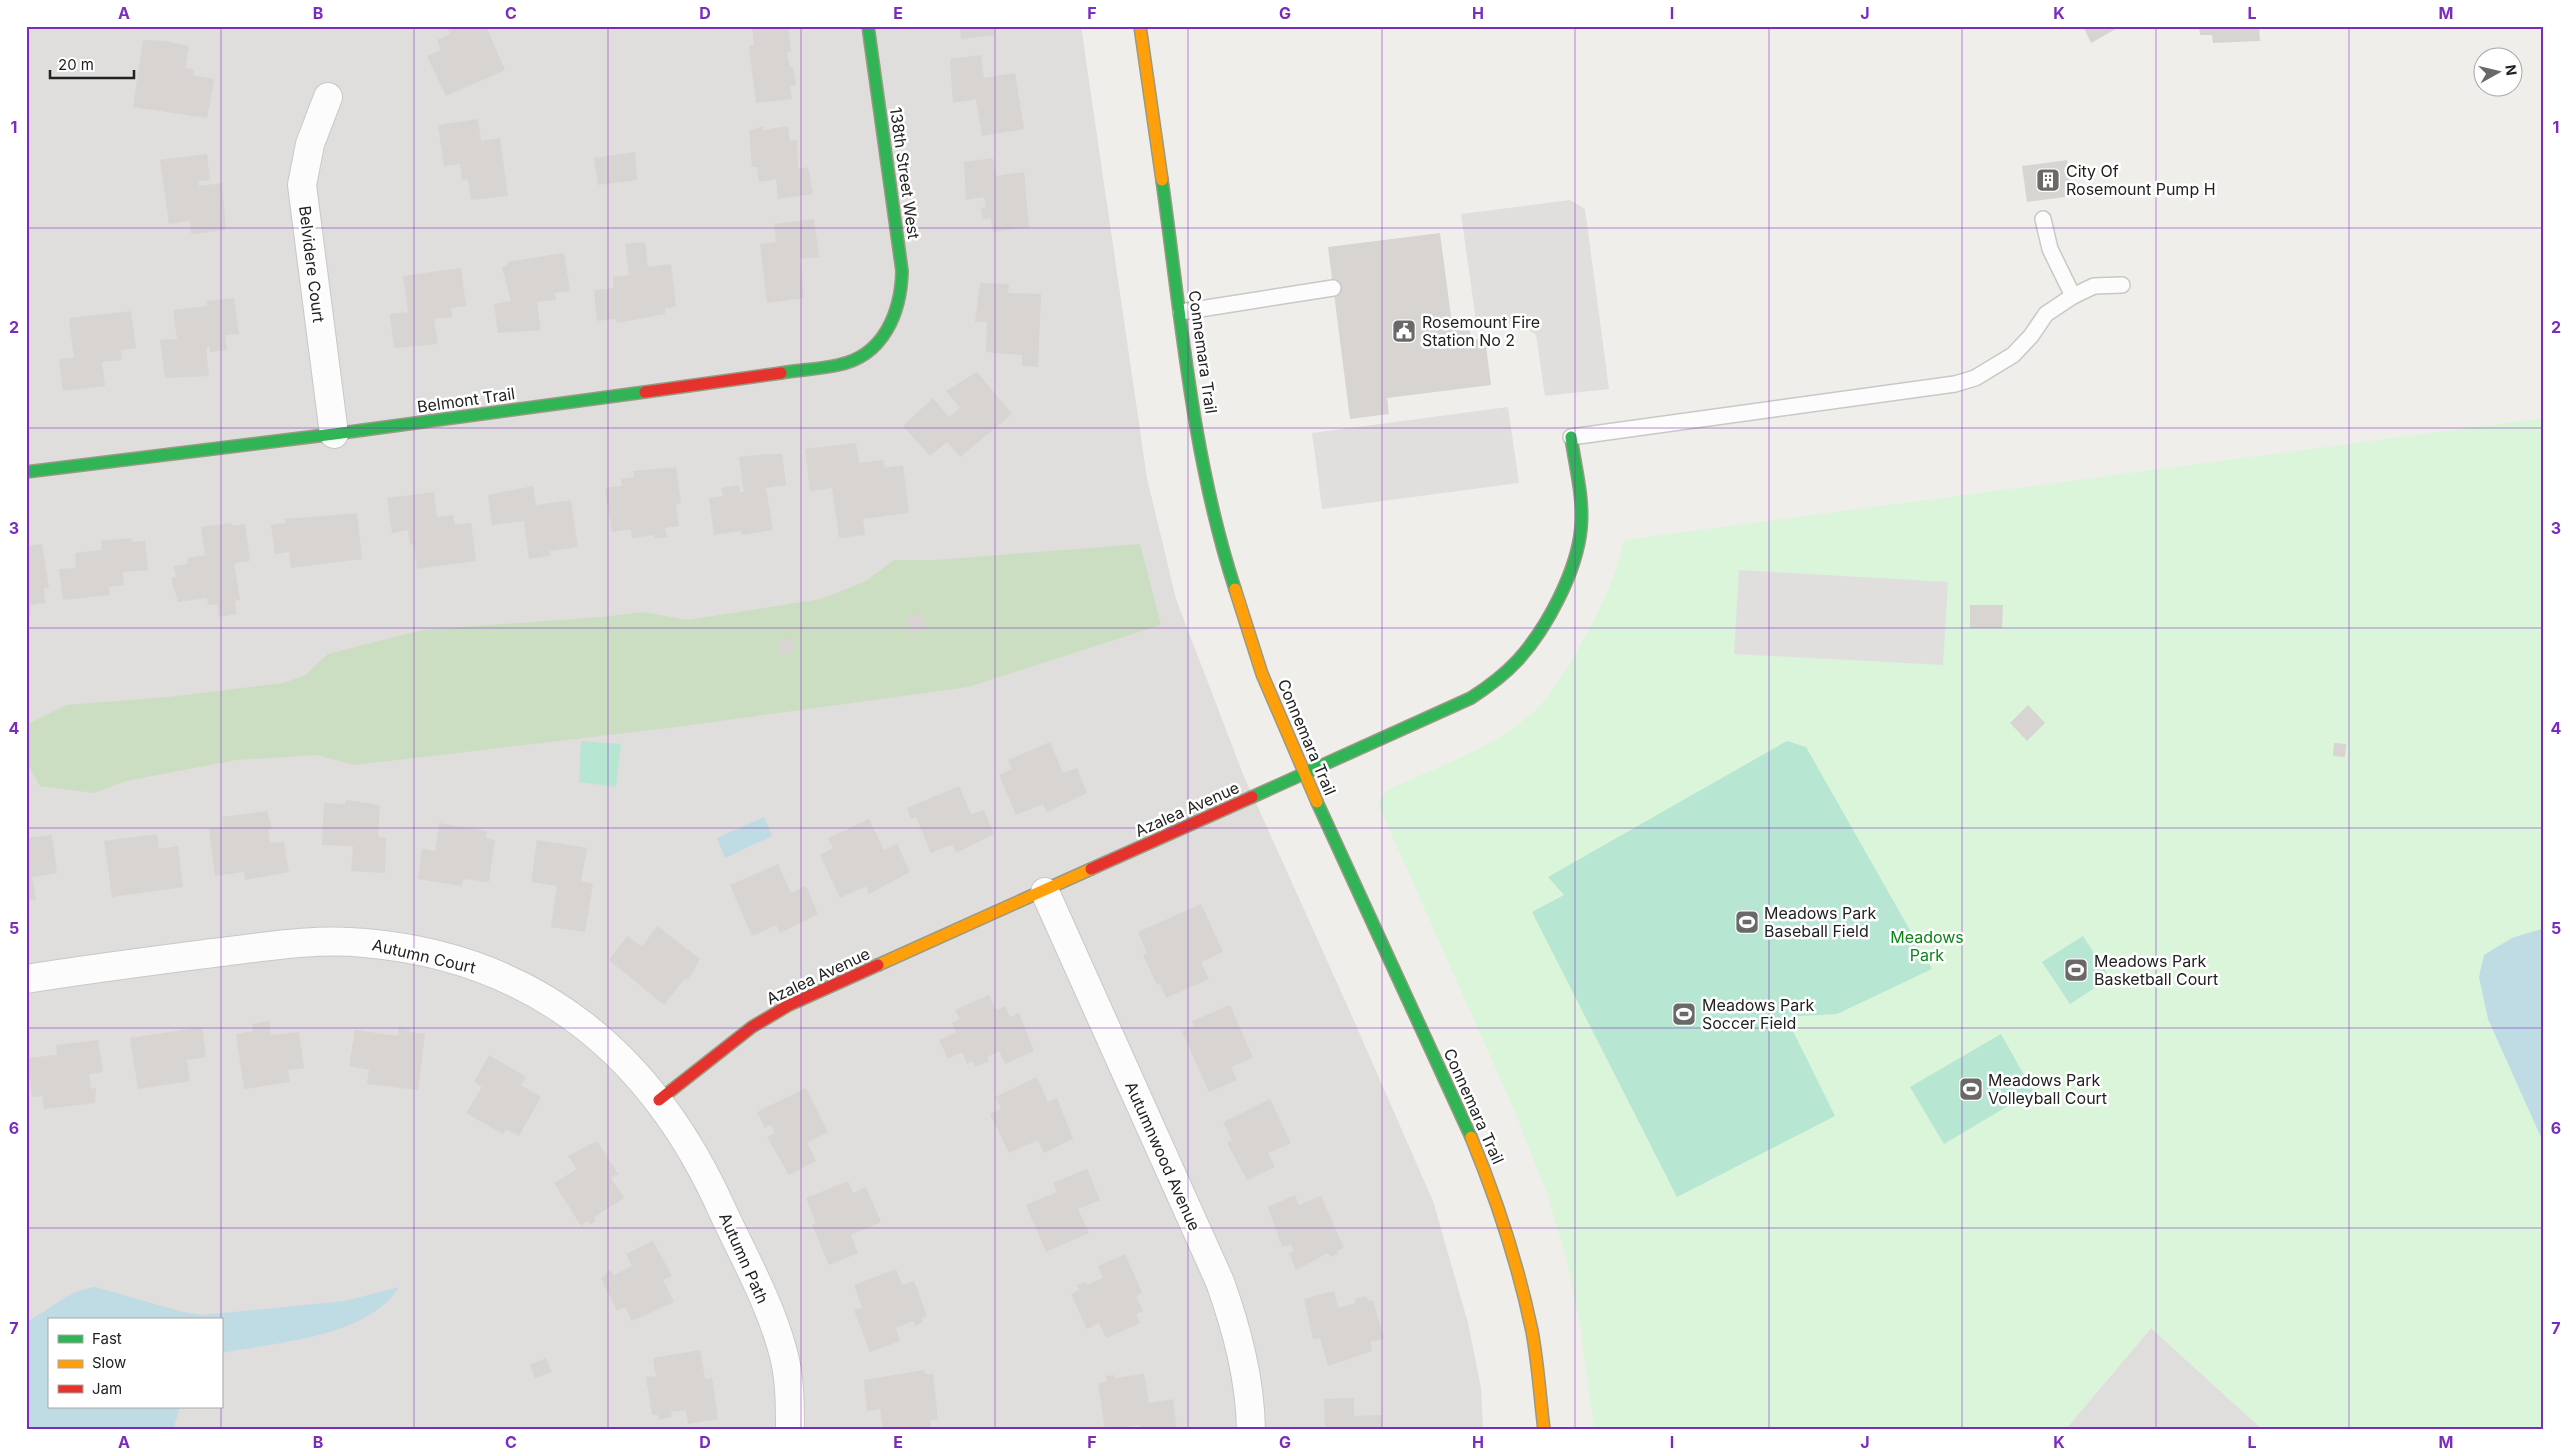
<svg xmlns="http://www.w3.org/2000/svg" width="2570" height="1456" font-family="Inter,sans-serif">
<rect width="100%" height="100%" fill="#f0eeeb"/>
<!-- residential -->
<g fill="#dfdedc" fill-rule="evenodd">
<path d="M 26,26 L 1081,26 L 1147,478 L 1176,599 L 1243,774 L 1348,1007 L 1433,1201 L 1468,1323 L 1481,1388 L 1483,1430 L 26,1430 ZM 49,1320 L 221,1320 L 221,1407 L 49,1407 Z"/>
<polygon points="2151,1328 2263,1430 2065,1430"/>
</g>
<!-- forest -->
<polygon fill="#cbdec1" points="1140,544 1161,625 968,687 668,728 355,765 316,755 236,760 126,781 94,793 40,786 26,762 26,725 66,705 168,697 283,683 304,676 328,654 422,630 601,617 643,612 688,620 821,599 866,581 894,560 935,560"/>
<!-- park -->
<path fill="#daf5da" d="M 2544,418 L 2544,1430 L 2263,1430 L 2151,1328 L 2065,1430 L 1594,1430 L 1581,1330 L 1567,1261 L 1547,1194 L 1515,1112 L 1378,804 L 1385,791 C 1436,767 1505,745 1543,702 C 1560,682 1573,658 1586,635 C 1603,604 1616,575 1624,540 Z"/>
<!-- pitch -->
<g fill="#b7e6d2">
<polygon points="581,741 621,744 616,787 579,782"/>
<polygon points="1787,741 1806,747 1932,969 1837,1014 1786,1017 1835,1116 1677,1197 1532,912 1564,895 1548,877"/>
<polygon points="2083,936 2110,978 2070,1004 2042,962"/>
<polygon points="2001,1034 2033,1091 1944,1144 1910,1087"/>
</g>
<!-- parking -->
<g fill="#e0dfde">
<polygon points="1570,200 1585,209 1609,389 1545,396 1536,335 1515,321 1477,328 1461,214"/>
<polygon points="1508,407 1519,483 1322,509 1312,433"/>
<polygon points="1739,570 1948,582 1943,665 1734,654"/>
</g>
<!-- water -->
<g fill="#bfdbe3">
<polygon points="764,817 772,836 725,858 717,838"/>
<polygon points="2544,928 2544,1144 2488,1019 2479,977 2484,955 2512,938"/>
<path d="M 95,1287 L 183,1312 L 204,1315 L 345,1301 L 399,1287 C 367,1338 276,1342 221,1353 L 221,1320 L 49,1320 L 49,1407 L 180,1407 L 173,1430 L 26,1430 L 26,1322 C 53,1309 64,1292 95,1287 Z"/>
</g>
<!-- building -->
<g fill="#d7d4d2">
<polygon points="447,26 486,26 505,70 446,96 427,56 441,50 437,40 450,34"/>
<polygon points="752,26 788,26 791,52 787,52 790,67 793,67 796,85 790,86 792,99 756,103 749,46 754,45"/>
<polygon points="960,26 994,26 995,35 961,39"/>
<polygon points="2083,26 2121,26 2091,43"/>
<polygon points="2199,26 2259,26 2260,41 2213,43 2212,35 2200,35"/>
<polygon points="143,40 166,41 189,46 185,68 194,70 193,75 214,79 207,118 133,107"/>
<polygon points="981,55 984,78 1015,73 1024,129 982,136 976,99 953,103 950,59"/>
<polygon points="478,119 481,141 500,138 508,196 471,200 468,179 462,180 460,164 444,166 438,125"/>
<polygon points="763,126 763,130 788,126 790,141 797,140 798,169 808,167 813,194 778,199 776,179 759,182 757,167 752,167 749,131"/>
<polygon points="635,152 637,180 598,185 594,158"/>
<polygon points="207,154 210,180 199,181 199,186 222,183 226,230 191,234 190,221 169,224 160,160"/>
<polygon points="993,158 996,176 1024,172 1029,227 993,232 991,218 983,219 981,208 986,207 984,197 966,200 964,162"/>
<polygon points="2067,160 2073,196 2027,202 2022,166"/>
<polygon points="814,219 819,257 800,259 804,298 767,303 760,244 776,242 774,224"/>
<polygon points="1440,233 1452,324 1469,322 1471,340 1485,338 1491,385 1387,398 1389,414 1350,419 1328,247"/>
<polygon points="645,242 648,267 671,264 676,307 665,308 665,314 617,323 616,319 597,321 594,290 614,288 613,277 629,275 625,244"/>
<polygon points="564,253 570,291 555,293 556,300 537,302 541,330 498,333 494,304 511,301 502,267 507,266 507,262"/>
<polygon points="461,268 466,306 451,308 452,317 434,319 438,344 394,348 390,314 408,312 403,276"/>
<polygon points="980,283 1009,284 1008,293 1041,294 1038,367 1022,366 1022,355 986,352 987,322 975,322"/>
<polygon points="234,298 239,334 225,335 227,350 210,352 210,347 206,348 209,376 165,378 160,340 177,339 173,310 207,306 207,301"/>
<polygon points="131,311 136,348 121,350 122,360 102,362 105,386 63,391 59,359 74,358 69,318"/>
<polygon points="977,372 1012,414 960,457 947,442 930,456 903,426 933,398 949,417 960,408 946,391"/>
<polygon points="856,443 859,463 883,460 885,468 903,465 909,513 863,519 865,535 839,538 832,488 810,491 805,449"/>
<polygon points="768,454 782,454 786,485 766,488 773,530 742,535 741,531 714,535 709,498 723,496 721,488 739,485 740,492 744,492 739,457"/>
<polygon points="676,467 681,503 676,504 679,526 665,528 667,537 654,539 654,535 632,538 631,529 612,532 605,488 622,486 621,479 634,477 633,471"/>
<polygon points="533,486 536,505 571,500 578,547 550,551 550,556 529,559 524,521 492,525 488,495"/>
<polygon points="434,492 437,517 453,515 455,525 471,523 476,561 417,569 414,544 410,545 408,530 392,533 387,498"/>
<polygon points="357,513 362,559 291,568 289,552 275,554 271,525 286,523 285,519"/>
<polygon points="231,523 232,526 245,524 250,561 234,563 240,600 235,601 236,614 219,617 217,604 208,605 207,598 178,602 171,578 176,577 174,566 188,564 187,558 205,555 201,527"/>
<polygon points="131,538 132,542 145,541 148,570 123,572 124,585 109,587 110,595 63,600 59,569 76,568 75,553 102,550 101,541"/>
<polygon points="42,544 49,588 44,588 45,603 30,605 31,616 26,617 26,546"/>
<polygon points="1970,605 2003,605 2002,628 1970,628"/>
<polygon points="923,614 926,629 910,632 907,616"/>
<polygon points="792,638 794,652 780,654 778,639"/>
<polygon points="2028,705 2045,723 2027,741 2010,723"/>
<polygon points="1050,742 1063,773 1077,768 1087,793 1047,812 1043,804 1016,815 999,775 1012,769 1008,760"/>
<polygon points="2334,743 2346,744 2345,757 2333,756"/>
<polygon points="959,786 971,814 984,810 994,834 956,853 953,844 931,853 916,817 911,819 907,808"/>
<polygon points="346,800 380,805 378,837 386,838 385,873 351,871 353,846 322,845 324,803 345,804"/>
<polygon points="267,811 272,829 268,830 270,843 284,842 289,872 245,880 244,872 215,876 209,829 223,827 222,817"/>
<polygon points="869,819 884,850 897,844 910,872 869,894 866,886 840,898 820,855 833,848 828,838"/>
<polygon points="439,823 487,831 486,838 495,840 489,882 463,879 462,886 418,879 422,849 435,851"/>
<polygon points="157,834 159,849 178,846 183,887 112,897 104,841"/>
<polygon points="52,835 57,873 32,877 36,900 26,901 26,838"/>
<polygon points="537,840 587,848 581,881 593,884 585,932 551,927 557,886 531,882"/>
<polygon points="778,864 791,893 806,886 818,914 780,933 776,925 752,936 730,885"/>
<polygon points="1201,904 1223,952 1201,962 1209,979 1166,998 1160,983 1157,985 1143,955 1147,953 1138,932"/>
<polygon points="657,926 700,959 688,980 685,978 664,1005 609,960 627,936 642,947"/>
<polygon points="989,995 996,1010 1005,1006 1010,1017 1019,1013 1034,1051 1005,1064 999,1051 987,1057 989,1061 975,1067 973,1061 967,1064 962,1052 948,1059 939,1040 956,1032 952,1023 960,1019 955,1010"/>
<polygon points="1230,1005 1253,1058 1231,1067 1237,1080 1209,1092 1182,1031 1194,1026 1192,1021"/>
<polygon points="269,1021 271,1035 299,1032 304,1068 288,1070 290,1082 244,1089 236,1034 253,1031 252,1024"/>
<polygon points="399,1026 410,1028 409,1032 425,1034 418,1090 367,1084 369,1070 349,1066 355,1030 398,1036"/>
<polygon points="202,1027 206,1057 187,1060 190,1081 138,1089 130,1038"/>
<polygon points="98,1040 103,1072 89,1074 91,1089 96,1088 95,1103 44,1109 42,1096 32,1097 27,1058 57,1055 56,1045"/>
<polygon points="489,1055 526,1077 521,1085 541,1097 519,1136 506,1129 503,1134 466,1113 482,1087 474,1082"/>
<polygon points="1037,1077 1048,1102 1057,1098 1073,1139 1044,1153 1038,1140 1009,1153 990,1114 1001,1109 995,1097"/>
<polygon points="806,1088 828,1132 807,1143 816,1161 789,1175 767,1137 775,1133 771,1125 765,1128 757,1112"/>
<polygon points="1270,1099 1291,1143 1268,1153 1275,1167 1247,1180 1227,1143 1232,1140 1223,1122"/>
<polygon points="597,1141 618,1174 611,1178 624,1198 594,1217 596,1221 590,1225 588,1221 581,1226 554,1183 577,1169 568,1156"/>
<polygon points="1087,1169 1100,1200 1078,1209 1089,1233 1046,1252 1026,1205 1057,1192 1053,1183"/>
<polygon points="848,1181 853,1193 866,1187 881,1222 851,1235 858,1253 829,1265 812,1225 816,1223 806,1198"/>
<polygon points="1295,1195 1299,1205 1321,1196 1344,1248 1337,1251 1338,1254 1330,1257 1328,1253 1296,1270 1289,1253 1294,1251 1291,1244 1282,1247 1268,1207"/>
<polygon points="653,1241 672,1276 663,1280 674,1302 632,1321 625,1307 617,1311 601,1278 611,1270 614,1275 632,1266 626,1254"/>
<polygon points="1125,1254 1142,1293 1136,1296 1143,1311 1136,1314 1140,1323 1106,1338 1099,1323 1087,1329 1071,1294 1079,1290 1077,1285 1085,1282 1087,1285 1103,1278 1098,1266"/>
<polygon points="896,1269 902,1285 914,1281 927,1316 921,1318 923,1322 915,1326 913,1321 896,1328 900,1341 870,1352 854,1310 862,1308 854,1285"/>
<polygon points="1334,1291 1338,1308 1356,1303 1355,1299 1366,1296 1368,1301 1373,1300 1384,1339 1370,1342 1372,1351 1328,1366 1320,1338 1313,1339 1304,1299"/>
<polygon points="700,1350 705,1379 712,1378 718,1419 688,1424 686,1410 671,1412 672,1417 659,1420 658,1415 652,1415 646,1377 656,1376 653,1358"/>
<polygon points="546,1358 552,1372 535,1378 530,1365"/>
<polygon points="924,1370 925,1374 933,1374 938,1420 930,1420 931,1430 883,1430 880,1409 867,1411 864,1380"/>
<polygon points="1144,1374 1149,1403 1173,1399 1177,1430 1140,1430 1140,1425 1105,1430 1098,1383 1107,1382 1106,1376 1115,1375 1115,1378"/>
<polygon points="1354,1398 1354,1416 1382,1415 1382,1430 1325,1430 1324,1399"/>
</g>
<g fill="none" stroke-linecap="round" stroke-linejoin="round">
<!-- lane casing -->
<g stroke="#c9c8c7" stroke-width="18">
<g id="lane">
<polyline points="2043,219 2050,249 2073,296"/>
<polyline points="1181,312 1333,288"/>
<polyline points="1571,437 1955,384 1975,378 2013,355 2031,336 2046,314 2073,296 2094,286 2122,285"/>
</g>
</g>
<!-- street casing -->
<g stroke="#c9c8c7" stroke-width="30">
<g id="street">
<polyline points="328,97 310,144 302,185 334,434"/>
<path d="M 1045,892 L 1220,1282 C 1237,1330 1250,1378 1251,1430"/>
<path d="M 26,979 C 88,969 151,961 213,953 C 264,947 314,938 365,943 C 538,958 654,1057 723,1212 C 744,1257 770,1303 783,1352 C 790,1377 790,1404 790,1430"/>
</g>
</g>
<!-- fast casing -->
<g stroke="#999a82" stroke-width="14">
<g id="fast">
<path d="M 1162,180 C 1181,316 1192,457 1235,589"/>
<path d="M 781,373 C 800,370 820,369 838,365 C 884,356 901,312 902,271 L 868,26"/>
<polyline points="26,472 334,434 645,392"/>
<path d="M 1252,797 L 1471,698 C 1488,687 1504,675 1518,660 C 1547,628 1577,571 1581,528 C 1584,498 1575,466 1571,437"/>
<polyline points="1317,802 1471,1137"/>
</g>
</g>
<!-- slow casing -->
<g stroke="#999a82" stroke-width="14">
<g id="slow">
<polyline points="1140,26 1162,180"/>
<polyline points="1235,589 1262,674 1317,802"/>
<polyline points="878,965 1091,869"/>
<path d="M 1471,1137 C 1497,1200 1518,1264 1532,1331 C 1538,1363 1540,1397 1544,1430"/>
</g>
</g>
<!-- jam casing -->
<g stroke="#999a82" stroke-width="14">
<g id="jam">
<polyline points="645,392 781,373"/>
<polyline points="1091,869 1252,797"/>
<polyline points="659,1100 752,1027 789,1005 878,965"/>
</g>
</g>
<!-- lane -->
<use href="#lane" stroke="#fdfcfc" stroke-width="15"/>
<!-- street -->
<use href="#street" stroke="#fdfcfc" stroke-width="28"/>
<!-- fast -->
<use href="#fast" stroke="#30b455" stroke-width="11"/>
<!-- slow -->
<use href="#slow" stroke="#ff9f0a" stroke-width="11"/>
<!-- jam -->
<use href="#jam" stroke="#e5322d" stroke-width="11"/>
</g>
<!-- grid -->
<path fill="none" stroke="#7b2cbf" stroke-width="1" stroke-opacity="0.55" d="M 221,26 L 221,1320M 414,26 L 414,1430M 608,26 L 608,1430M 801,26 L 801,1430M 995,26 L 995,1430M 1188,26 L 1188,1430M 1382,26 L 1382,1430M 1575,26 L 1575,1430M 1769,26 L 1769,1430M 1962,26 L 1962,1430M 2156,26 L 2156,1430M 2349,26 L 2349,1430M 26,228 L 2544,228M 26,428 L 2544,428M 26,628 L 2544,628M 26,828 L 2544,828M 26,1028 L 2544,1028M 26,1228 L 2544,1228M 221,1407 L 221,1430"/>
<!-- icons -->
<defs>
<g id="building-square" transform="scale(1.25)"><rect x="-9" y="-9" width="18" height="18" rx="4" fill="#6a6968" stroke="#fff"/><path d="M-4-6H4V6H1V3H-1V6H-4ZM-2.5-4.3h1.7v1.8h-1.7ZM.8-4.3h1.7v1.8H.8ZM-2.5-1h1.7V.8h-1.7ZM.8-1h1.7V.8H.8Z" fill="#fff"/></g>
<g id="civic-square" transform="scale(1.25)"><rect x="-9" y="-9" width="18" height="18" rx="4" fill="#6a6968" stroke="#fff"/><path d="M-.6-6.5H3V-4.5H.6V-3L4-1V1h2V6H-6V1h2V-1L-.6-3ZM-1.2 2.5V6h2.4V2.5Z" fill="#fff"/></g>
<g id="stadium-square" transform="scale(1.25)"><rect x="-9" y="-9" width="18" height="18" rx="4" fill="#6a6968" stroke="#fff"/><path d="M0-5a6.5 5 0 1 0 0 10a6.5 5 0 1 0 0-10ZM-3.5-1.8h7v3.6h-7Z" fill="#fff"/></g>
</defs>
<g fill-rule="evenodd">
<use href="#building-square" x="2048" y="180"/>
<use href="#civic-square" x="1404" y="331"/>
<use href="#stadium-square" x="1747" y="922"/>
<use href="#stadium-square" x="2076" y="970"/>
<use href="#stadium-square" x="1684" y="1014"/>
<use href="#stadium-square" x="1971" y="1089"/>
</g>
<g text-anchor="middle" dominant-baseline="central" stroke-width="5" stroke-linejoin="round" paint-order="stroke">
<!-- poi labels -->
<g font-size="16" fill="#222" stroke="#fff" text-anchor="start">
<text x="2066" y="171">City Of<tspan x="2066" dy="18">Rosemount Pump H</tspan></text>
<text x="1422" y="322">Rosemount Fire<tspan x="1422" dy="18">Station No 2</tspan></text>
<text x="1764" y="913">Meadows Park<tspan x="1764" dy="18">Baseball Field</tspan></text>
<text x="2094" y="961">Meadows Park<tspan x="2094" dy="18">Basketball Court</tspan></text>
<text x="1702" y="1005">Meadows Park<tspan x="1702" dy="18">Soccer Field</tspan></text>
<text x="1988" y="1080">Meadows Park<tspan x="1988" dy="18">Volleyball Court</tspan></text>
</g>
<!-- street labels -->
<g font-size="16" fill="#222" stroke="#fff">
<text transform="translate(905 173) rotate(82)">138th Street West</text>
<text transform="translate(312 264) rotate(83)">Belvidere Court</text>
<text transform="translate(1203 352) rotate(82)">Connemara Trail</text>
<text transform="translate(466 400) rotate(-8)">Belmont Trail</text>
<text transform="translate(1307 737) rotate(67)">Connemara Trail</text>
<text transform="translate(1187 809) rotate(-24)">Azalea Avenue</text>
<text transform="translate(424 956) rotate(13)">Autumn Court</text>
<text transform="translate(818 976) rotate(-25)">Azalea Avenue</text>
<text transform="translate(1474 1106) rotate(66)">Connemara Trail</text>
<text transform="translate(1163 1156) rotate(66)">Autumnwood Avenue</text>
<text transform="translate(744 1258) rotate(66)">Autumn Path</text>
</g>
<!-- park labels -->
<g font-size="16" fill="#0c8416" stroke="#fff">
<text x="1927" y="937">Meadows<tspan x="1927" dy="18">Park</tspan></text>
</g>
</g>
<!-- border -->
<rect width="2570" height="1456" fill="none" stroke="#ffffff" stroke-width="55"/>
<!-- legend -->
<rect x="48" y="1318" width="175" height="90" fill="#ffffff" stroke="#a7a7a7"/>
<rect x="58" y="1335" width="25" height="8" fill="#30b455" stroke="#a7a7a7"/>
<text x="92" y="1344" font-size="15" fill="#222222">Fast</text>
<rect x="58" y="1360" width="25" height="8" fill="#ff9f0a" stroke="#a7a7a7"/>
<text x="92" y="1368" font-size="15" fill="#222222">Slow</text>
<rect x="58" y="1385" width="25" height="8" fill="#e5322d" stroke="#a7a7a7"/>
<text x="92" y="1394" font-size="15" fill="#222222">Jam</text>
<!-- north arrow -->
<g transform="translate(2498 72) rotate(82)"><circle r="24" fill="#ffffff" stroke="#a7a7a7"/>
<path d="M0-4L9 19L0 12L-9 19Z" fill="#6a6968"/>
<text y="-8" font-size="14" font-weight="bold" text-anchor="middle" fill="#222222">N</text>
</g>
<!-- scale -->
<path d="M50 70v8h84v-8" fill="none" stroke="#222222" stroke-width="2.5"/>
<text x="58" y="70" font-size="15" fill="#222222" stroke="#ffffff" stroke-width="4" paint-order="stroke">20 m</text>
<rect x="28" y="28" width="2514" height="1400" fill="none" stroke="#7b2cbf" stroke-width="2"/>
<g font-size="16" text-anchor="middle" font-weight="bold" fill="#7b2cbf">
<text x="124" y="19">A</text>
<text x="318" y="19">B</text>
<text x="511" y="19">C</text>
<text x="705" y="19">D</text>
<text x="898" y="19">E</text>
<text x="1092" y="19">F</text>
<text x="1285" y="19">G</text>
<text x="1478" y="19">H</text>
<text x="1672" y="19">I</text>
<text x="1865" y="19">J</text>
<text x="2059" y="19">K</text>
<text x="2252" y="19">L</text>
<text x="2446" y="19">M</text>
<text x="14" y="133">1</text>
<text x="2556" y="133">1</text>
<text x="14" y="333">2</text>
<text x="2556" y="333">2</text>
<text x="14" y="534">3</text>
<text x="2556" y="534">3</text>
<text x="14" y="734">4</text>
<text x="2556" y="734">4</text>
<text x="14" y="934">5</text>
<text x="2556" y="934">5</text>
<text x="14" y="1134">6</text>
<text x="2556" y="1134">6</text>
<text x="14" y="1334">7</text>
<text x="2556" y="1334">7</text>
<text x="124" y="1448">A</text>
<text x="318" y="1448">B</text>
<text x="511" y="1448">C</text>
<text x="705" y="1448">D</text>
<text x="898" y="1448">E</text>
<text x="1092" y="1448">F</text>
<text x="1285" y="1448">G</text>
<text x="1478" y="1448">H</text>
<text x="1672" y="1448">I</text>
<text x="1865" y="1448">J</text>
<text x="2059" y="1448">K</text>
<text x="2252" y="1448">L</text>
<text x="2446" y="1448">M</text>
</g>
</svg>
